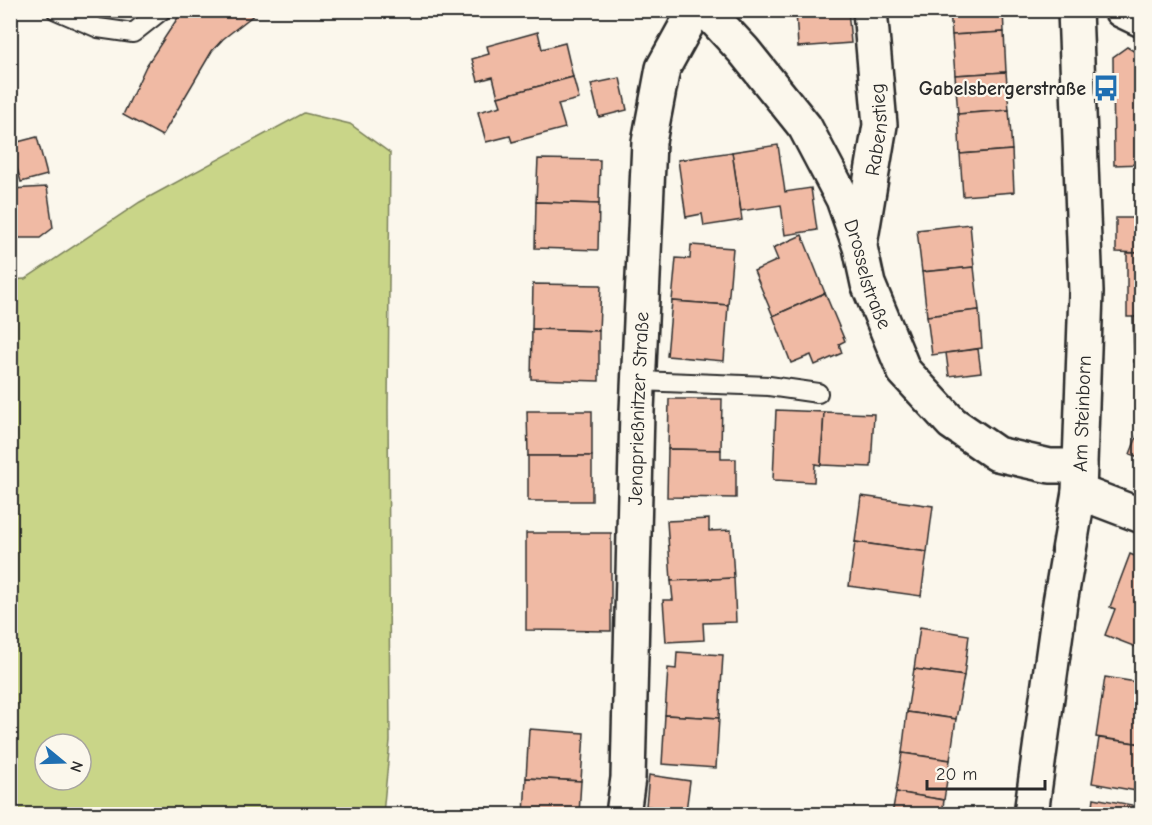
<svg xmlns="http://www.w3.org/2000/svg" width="1152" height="825" font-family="'Comic Neue',sans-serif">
<rect width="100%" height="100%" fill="#fbf7ec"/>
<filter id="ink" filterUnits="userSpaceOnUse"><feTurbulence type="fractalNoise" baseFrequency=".0167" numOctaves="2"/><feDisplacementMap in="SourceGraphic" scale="12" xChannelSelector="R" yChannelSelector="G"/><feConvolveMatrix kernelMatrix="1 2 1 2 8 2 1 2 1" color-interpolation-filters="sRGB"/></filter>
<g filter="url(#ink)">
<!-- green -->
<path fill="#c9d588" stroke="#7a805a" stroke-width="1.5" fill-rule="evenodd" d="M 304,113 L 350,124 L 390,153 L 388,408 L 390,741 L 383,814 L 11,814 L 11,280 L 25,279 L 140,202 ZM 45,744 L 81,744 L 81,780 L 45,780 Z"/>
<!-- building -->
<g fill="#f0baa4" stroke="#2b2b2b" stroke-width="1.5">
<polygon points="185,10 260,10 223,39 212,51 162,136 123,115 146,66 179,16"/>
<polygon points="796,10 848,10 851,43 798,47"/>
<polygon points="950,10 1003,10 1004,32 952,35"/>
<polygon points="538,32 542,49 565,43 573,77 498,97 493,77 478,81 472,59 489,54 487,46"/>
<polygon points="1004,32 1006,72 955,75 952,35"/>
<polygon points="1127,47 1142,56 1142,164 1114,165 1113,57"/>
<polygon points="1006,72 1009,110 958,114 955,75"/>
<polygon points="573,77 579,99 558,104 565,128 512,142 510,136 486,142 478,112 501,106 498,97"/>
<polygon points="620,78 627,110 599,117 591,84"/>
<polygon points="1009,110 1012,150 960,154 958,114"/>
<polygon points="37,137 47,175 21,182 10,144"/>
<polygon points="778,145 785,192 811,188 817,230 785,235 781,205 741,211 732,152"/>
<polygon points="1012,150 1014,192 963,196 960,154"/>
<polygon points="732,152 742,220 704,226 702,214 686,217 678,160"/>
<polygon points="538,159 600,160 599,204 536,202"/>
<polygon points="47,187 53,228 40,238 10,238 10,189"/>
<polygon points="536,202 599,204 598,250 535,248"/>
<polygon points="1116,218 1142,218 1142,253 1116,252"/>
<polygon points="970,224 974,267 922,272 917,230"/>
<polygon points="802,235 825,293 773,316 754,271 778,260 773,248"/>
<polygon points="691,245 733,248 728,305 672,301 676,258 690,259"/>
<rect x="1127" y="253" width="15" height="64"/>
<polygon points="974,267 979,310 927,316 922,272"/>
<polygon points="533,284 601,285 599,331 532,329"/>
<polygon points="825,293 845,341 839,344 842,353 815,365 811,355 791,363 773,316"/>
<polygon points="672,301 728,305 724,361 667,356"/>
<polygon points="979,310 982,348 932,355 927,316"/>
<polygon points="1133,317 1142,317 1142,362 1134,362"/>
<polygon points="532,329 599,331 599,381 531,379"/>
<polygon points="978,349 981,372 949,376 946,353"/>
<polygon points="669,399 722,399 721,450 668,449"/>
<polygon points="776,410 824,412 821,465 815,464 814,482 773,480"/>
<polygon points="527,411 592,411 592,456 528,456"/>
<polygon points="824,412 874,414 871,467 821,465"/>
<polygon points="1142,424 1142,458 1130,454"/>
<polygon points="668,449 721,450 721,459 736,459 736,498 667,497"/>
<rect x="528" y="456" width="64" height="45"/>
<polygon points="861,496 933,506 927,552 855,542"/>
<polygon points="709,519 709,531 731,530 734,578 671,581 667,521"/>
<polygon points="526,533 611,533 611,631 526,630"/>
<polygon points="855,542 927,552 921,596 849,586"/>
<polygon points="1130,554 1142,559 1141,649 1105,635 1115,609 1110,607"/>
<polygon points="734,578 736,622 703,623 704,640 666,642 663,600 673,600 671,581"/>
<polygon points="920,627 969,635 964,676 914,669"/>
<polygon points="677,652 723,655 719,718 665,715 668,668 676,669"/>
<polygon points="914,669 964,676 956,719 907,712"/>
<polygon points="1105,677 1142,683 1142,744 1096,737"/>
<polygon points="907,712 956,719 950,760 902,753"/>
<polygon points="665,715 719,718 716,768 662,764"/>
<polygon points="529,729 584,733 581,781 526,778"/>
<polygon points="1099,738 1142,744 1142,792 1092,783"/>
<polygon points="902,753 950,760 944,800 896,792"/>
<polygon points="649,775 690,781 686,811 646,806"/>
<polygon points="526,778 581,781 579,814 524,814"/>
<polygon points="896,792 944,800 942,814 892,814"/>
<polygon points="1094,798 1132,805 1131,814 1092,814"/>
<polygon points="646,810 696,814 645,814"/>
</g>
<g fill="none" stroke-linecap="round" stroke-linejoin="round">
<!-- service casing -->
<g stroke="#2b2b2b" stroke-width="22">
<g id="service">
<polyline points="56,10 98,28 133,33 162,10"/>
<polyline points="638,381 769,386 818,393"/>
</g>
</g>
<!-- minor casing -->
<g stroke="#2b2b2b" stroke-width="38">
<g id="minor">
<path id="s1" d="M 706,10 L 744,51 L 805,127 L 843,199 L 860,247 L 868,284 L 904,371 L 952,423 L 997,454 L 1050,466 L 1080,466"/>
<polyline points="1121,10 1142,20"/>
<path id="s2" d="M 860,244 L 880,125 L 870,10"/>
<polyline points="1079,492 1142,516"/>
<path id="s3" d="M 623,814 L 628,778 L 637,411 L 649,142 L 663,68 L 695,10"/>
<path id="s4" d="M 1031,814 L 1060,603 L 1079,492 L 1086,292 L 1075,10"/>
</g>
</g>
<!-- service -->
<use href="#service" stroke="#fbf7ec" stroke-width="18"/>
<!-- minor -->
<use href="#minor" stroke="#fbf7ec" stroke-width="33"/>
</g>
</g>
<!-- icons -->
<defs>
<g id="bus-bare" transform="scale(2.07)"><path d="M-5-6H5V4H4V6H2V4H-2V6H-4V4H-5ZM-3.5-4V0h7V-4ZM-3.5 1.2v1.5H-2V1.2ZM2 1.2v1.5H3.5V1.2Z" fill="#1f6fb2" stroke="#fbf7ec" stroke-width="2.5" paint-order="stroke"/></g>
</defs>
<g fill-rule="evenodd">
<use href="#bus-bare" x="1106" y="88"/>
</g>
<g text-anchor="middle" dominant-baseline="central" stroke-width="4.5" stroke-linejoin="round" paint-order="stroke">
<!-- poi labels -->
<g font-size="20" font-weight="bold" fill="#2b2b2b" stroke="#fbf7ec" text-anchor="end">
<text x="1086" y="88">Gabelsbergerstraße</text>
</g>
<!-- street labels -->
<g font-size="20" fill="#2b2b2b" stroke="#fbf7ec">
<text stroke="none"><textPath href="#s2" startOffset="116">Rabenstieg</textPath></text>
<text stroke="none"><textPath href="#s1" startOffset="314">Drosselstraße</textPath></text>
<text stroke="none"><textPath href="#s3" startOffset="406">Jenaprießnitzer Straße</textPath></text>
<text stroke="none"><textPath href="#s4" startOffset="404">Am Steinborn</textPath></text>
</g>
</g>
<!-- margin -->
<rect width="1152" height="825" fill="none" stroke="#fbf7ec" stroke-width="36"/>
<rect x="18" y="18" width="1116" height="789" fill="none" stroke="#2b2b2b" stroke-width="2" filter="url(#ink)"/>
<!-- north arrow -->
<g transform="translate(63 762) rotate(109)"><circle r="28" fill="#fbf7ec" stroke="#a8a59f" stroke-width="1.5"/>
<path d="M0-4.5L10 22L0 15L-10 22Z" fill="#1f6fb2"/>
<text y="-9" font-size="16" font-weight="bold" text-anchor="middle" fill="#2b2b2b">N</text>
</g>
<!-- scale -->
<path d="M927 780v9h118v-9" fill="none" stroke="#2b2b2b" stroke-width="3"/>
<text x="936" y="780" font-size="18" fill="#2b2b2b" stroke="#fbf7ec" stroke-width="4.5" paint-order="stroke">20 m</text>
</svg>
